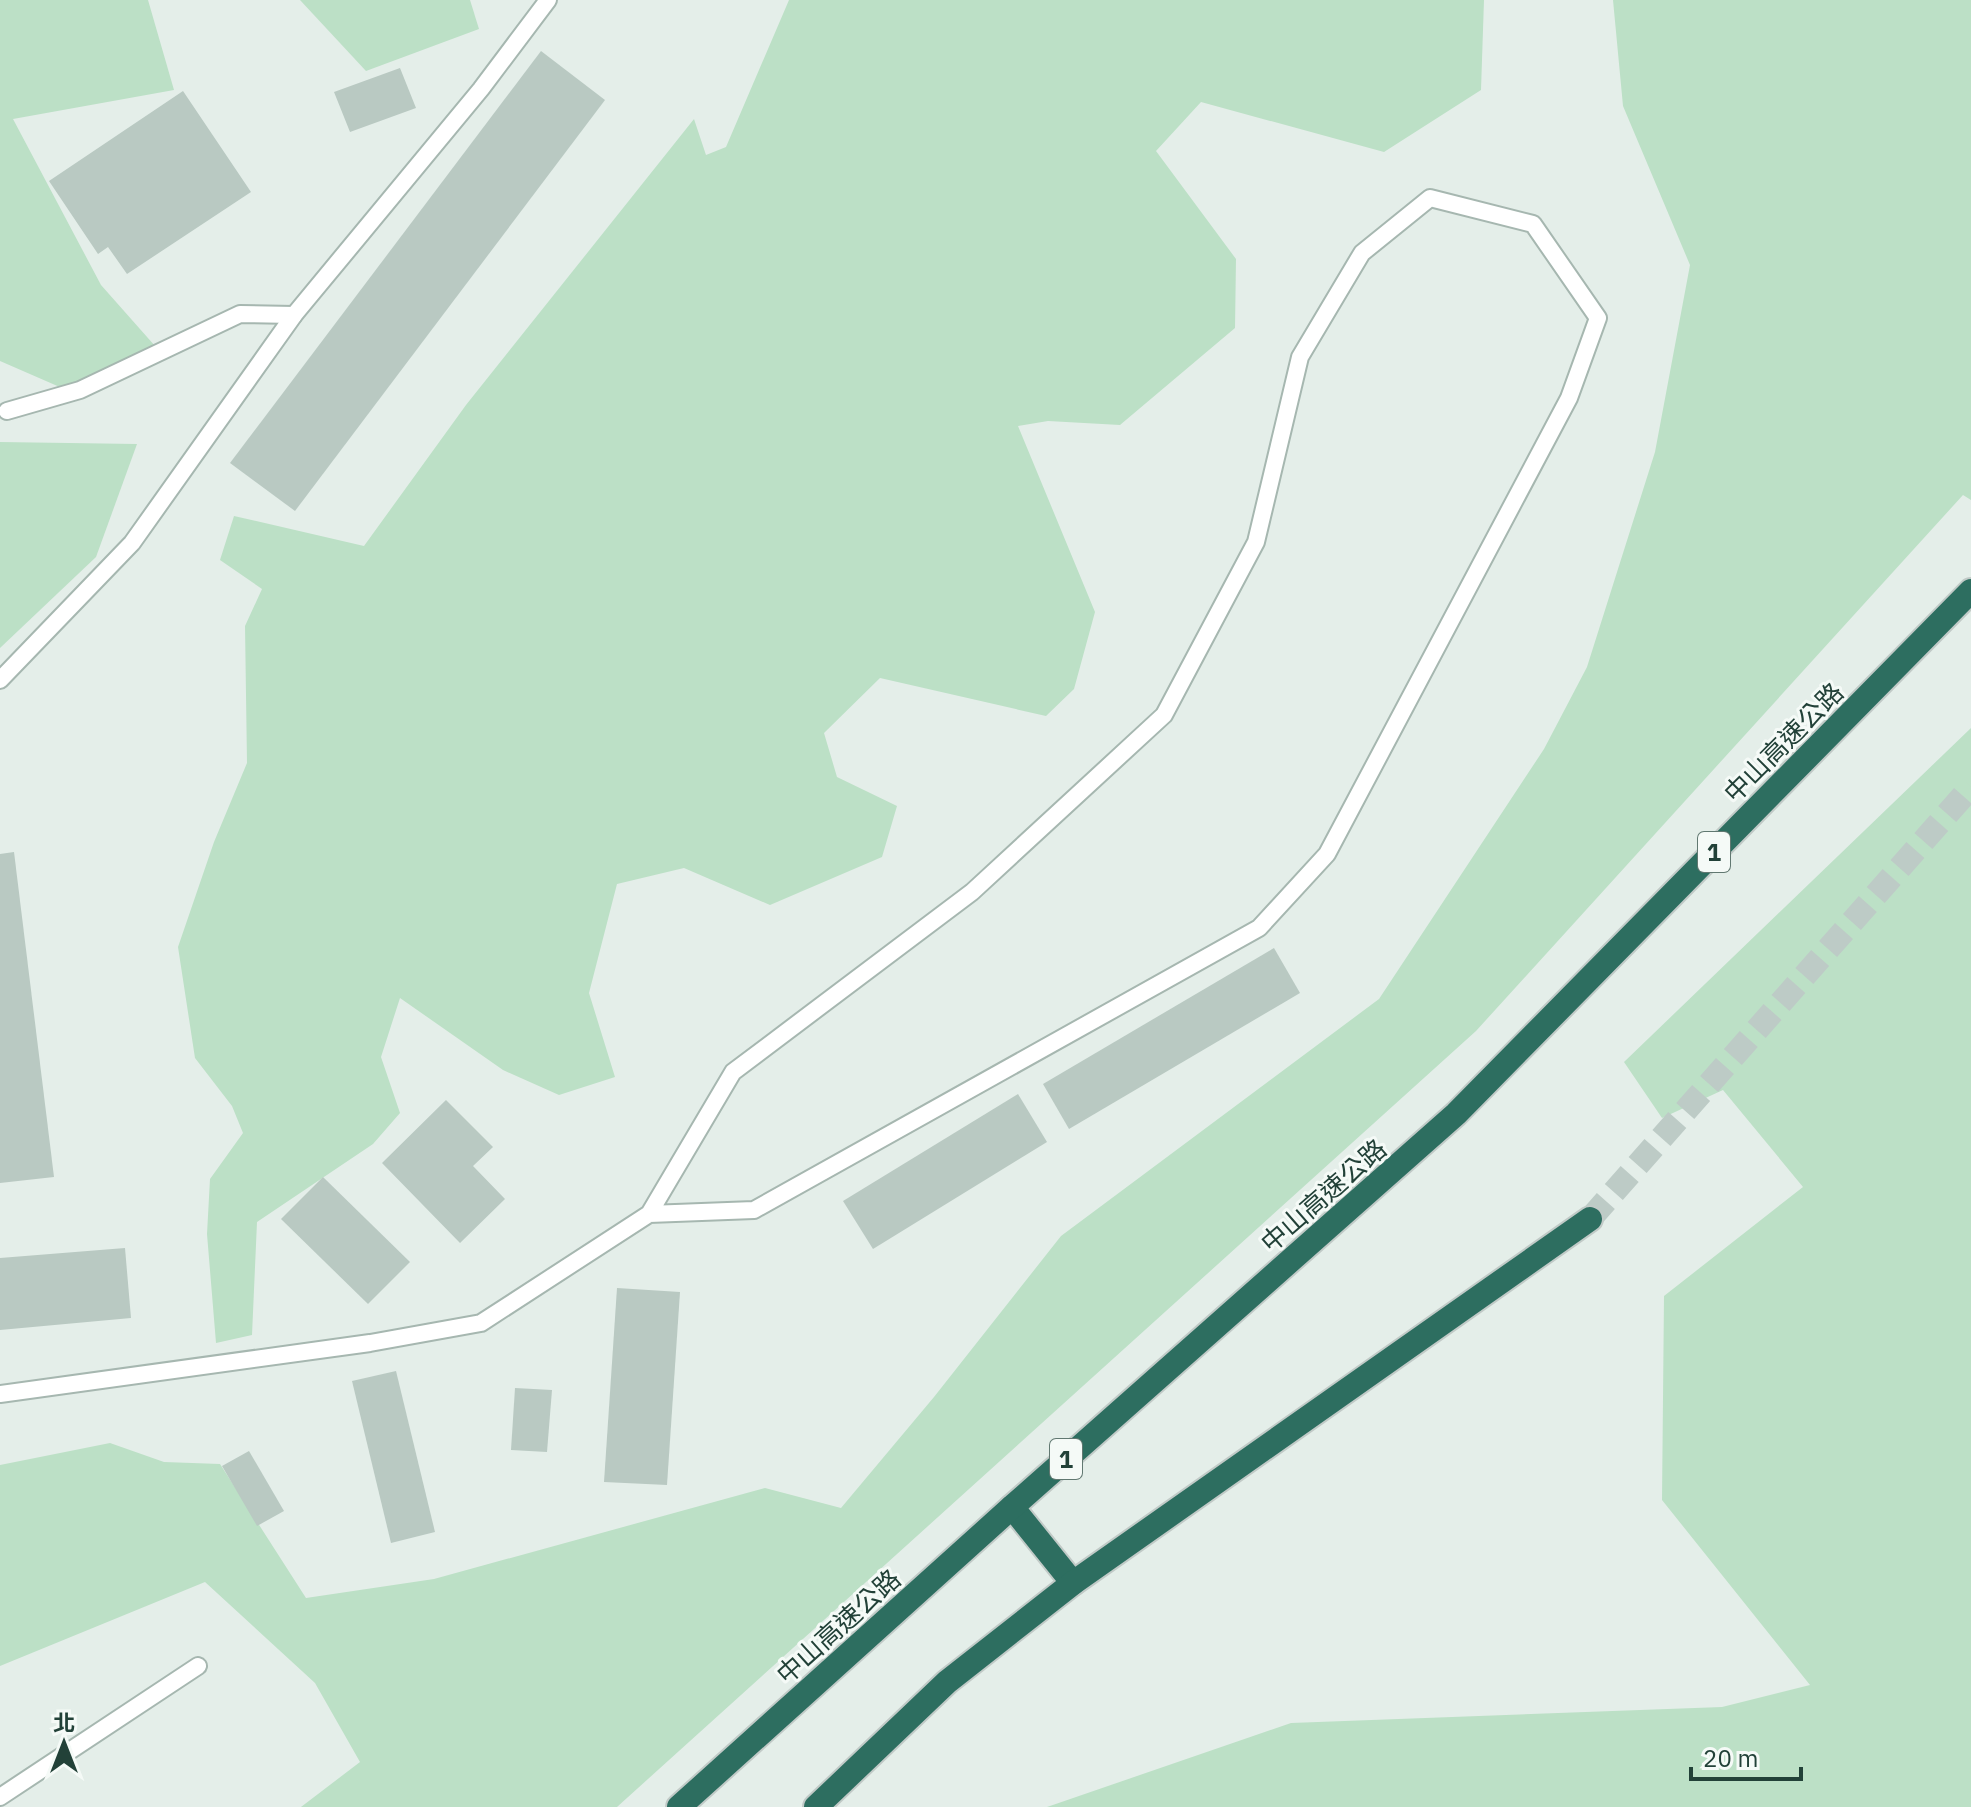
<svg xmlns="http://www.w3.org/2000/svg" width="1971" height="1807" font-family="'IBM Plex Sans','Noto Sans TC',sans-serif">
<rect width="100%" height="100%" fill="#e4eee9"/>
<!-- green -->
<g fill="#bce0c6">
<polygon points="0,0 148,0 174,90 13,119 101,285 155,346 85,398 0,361"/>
<polygon points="300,0 470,0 479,29 366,71"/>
<polygon points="789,0 1484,0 1481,90 1384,152 1201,102 1156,151 1236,259 1235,328 1120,425 1048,421 1018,426 1095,612 1074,689 1046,716 880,678 824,733 837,777 897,806 882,857 770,905 684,868 617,884 589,993 615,1077 559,1095 503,1070 400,998 381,1057 400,1113 373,1144 257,1222 252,1335 216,1343 207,1234 210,1179 243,1133 232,1106 195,1058 178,947 214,842 247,763 245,626 262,589 220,560 234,516 364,546 466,405 694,119 706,155 726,147"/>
<polygon points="1613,0 1971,0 1971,500 1963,495 1476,1031 617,1807 301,1807 360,1762 315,1683 205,1582 0,1666 0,1465 110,1443 164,1462 220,1464 306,1598 434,1579 765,1488 841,1508 934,1397 1061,1236 1379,999 1544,749 1587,667 1655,452 1690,265 1623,106"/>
<polygon points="0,442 137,444 96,557 0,648"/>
<polygon points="1971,728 1971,1807 1047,1807 1291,1723 1722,1707 1810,1685 1662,1500 1664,1296 1803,1187 1723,1090 1662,1118 1624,1062"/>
</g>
<!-- building -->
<g fill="#b9c9c2">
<polygon points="541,51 605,100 295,511 230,463"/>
<polygon points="400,68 416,108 350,132 334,92"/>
<polygon points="183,91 251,192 127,274 108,247 98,254 49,181"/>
<polygon points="14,852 54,1177 0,1183 0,854"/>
<polygon points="1274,948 1300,993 1069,1129 1043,1084"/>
<polygon points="1018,1094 1047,1142 873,1249 843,1201"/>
<polygon points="446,1100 493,1147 473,1166 505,1199 460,1243 382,1163"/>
<polygon points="323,1177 410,1262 368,1304 281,1219"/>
<polygon points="125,1248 131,1318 0,1330 0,1258"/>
<polygon points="617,1288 680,1292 667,1485 604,1482"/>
<polygon points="396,1371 435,1532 391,1543 352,1381"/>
<polygon points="515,1388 552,1390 547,1452 511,1450"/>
<polygon points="249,1451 284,1511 257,1526 222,1466"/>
</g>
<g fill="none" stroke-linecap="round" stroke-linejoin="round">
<!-- highway-tunnel -->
<polyline stroke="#bdcbc6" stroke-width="24" stroke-dasharray="24 12" stroke-linecap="butt" points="1590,1219 1971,787"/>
<!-- lane casing -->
<g stroke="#a6b7b0" stroke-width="20">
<g id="lane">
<polyline points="7,411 80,390 240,314 294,315"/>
<polyline points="0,680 132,543 294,315 481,89 548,0"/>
<polyline points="0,1394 370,1343 481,1323 649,1214 733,1072 972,892 1164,715 1256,542 1300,357 1362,253 1430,198 1533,224 1598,318 1569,398 1327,854 1259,928 754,1210 649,1214"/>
<polyline points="0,1797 198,1666"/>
</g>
</g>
<!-- highway casing -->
<g stroke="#c1cac7" stroke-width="28">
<g id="highway">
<polyline points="1012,1507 1073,1583"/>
<polyline points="679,1807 1012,1507 1456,1114 1971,591"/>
<polyline points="816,1807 947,1682 1073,1583 1590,1219"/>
</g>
</g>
<!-- lane -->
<use href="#lane" stroke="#fff" stroke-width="16"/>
<!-- highway -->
<use href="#highway" stroke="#2d6e60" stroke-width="24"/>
</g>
<g text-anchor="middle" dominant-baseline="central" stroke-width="6" stroke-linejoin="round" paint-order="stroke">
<!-- shield labels -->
<g fill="#f5faf7" stroke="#617871" stroke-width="2">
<rect x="1698" y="832" width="32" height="40" rx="6"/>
<rect x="1050" y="1439" width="32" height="40" rx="6"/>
</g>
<g font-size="24" font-weight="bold" fill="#224138">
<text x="1714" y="852">1</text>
<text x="1066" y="1459">1</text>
</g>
<!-- street labels -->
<g font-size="26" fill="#224138" stroke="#f5faf7">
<text transform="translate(1783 742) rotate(-45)">中山高速公路</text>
<text transform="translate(1323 1195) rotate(-41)">中山高速公路</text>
<text transform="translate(838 1626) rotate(-42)">中山高速公路</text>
</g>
</g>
<!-- north arrow -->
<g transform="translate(64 1743)" stroke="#f5faf7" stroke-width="6" paint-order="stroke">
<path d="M0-6L14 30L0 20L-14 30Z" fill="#224138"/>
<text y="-12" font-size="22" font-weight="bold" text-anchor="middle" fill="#224138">北</text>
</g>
<!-- scale -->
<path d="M1691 1767v12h110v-12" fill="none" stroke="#224138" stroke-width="4"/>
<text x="1703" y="1767" font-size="24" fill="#224138" stroke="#f5faf7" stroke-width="6" paint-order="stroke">20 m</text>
</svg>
